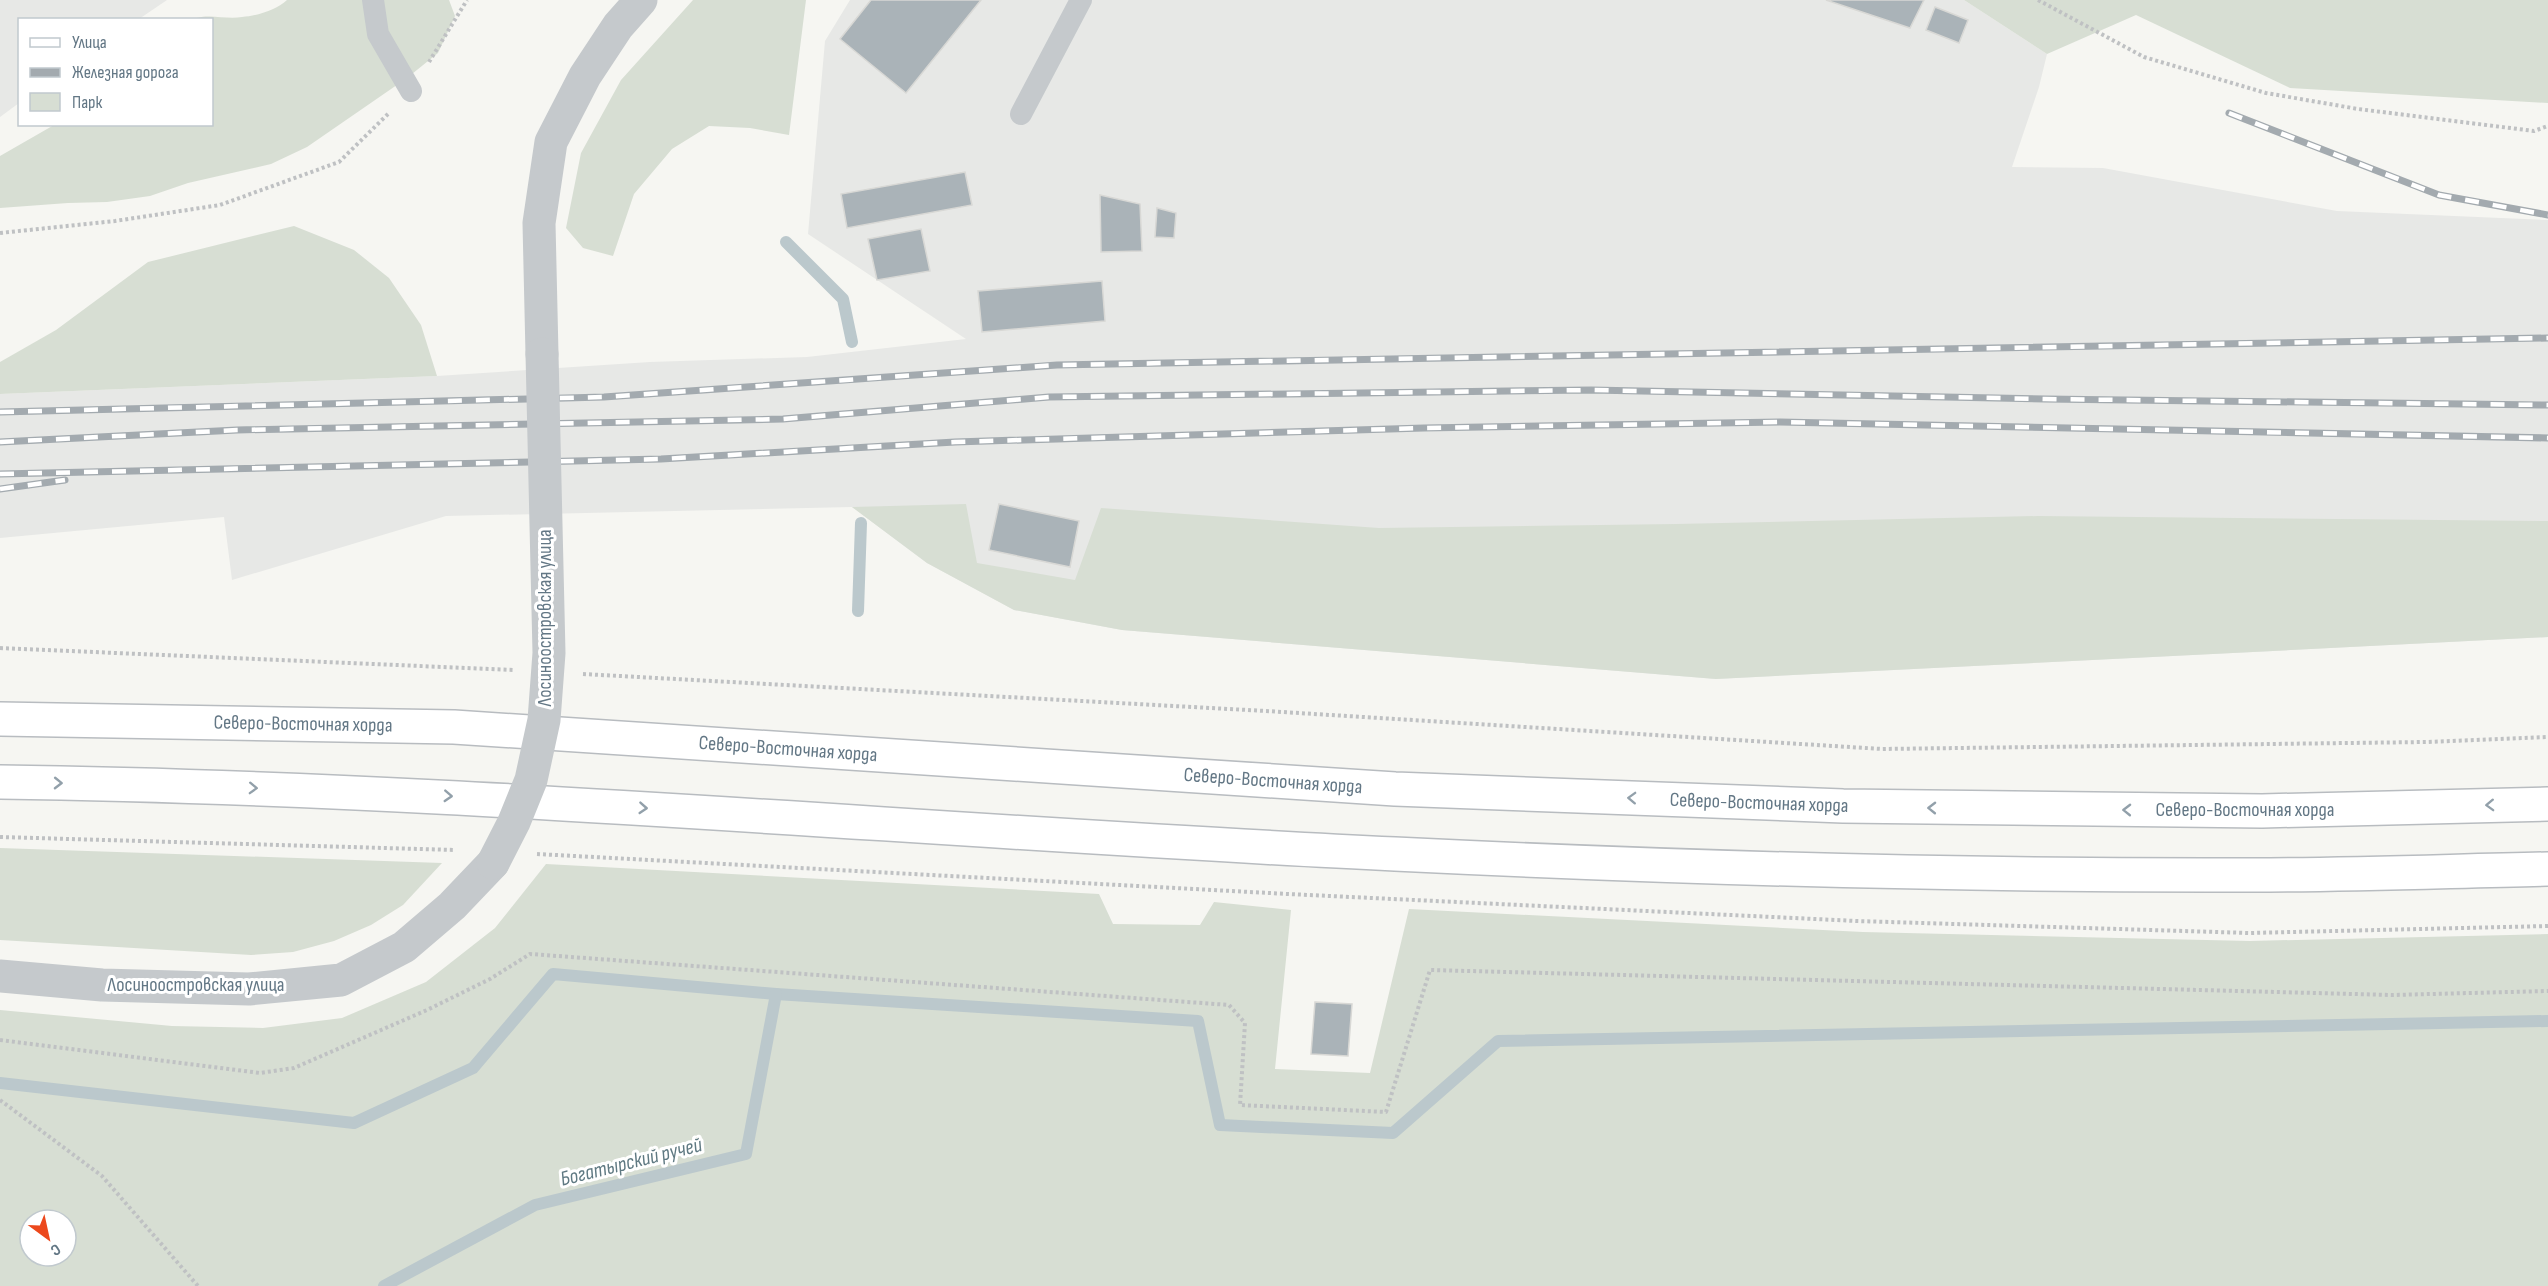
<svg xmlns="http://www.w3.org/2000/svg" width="2548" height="1286" font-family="'Sofia Sans Condensed',sans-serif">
<rect width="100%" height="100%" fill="#f6f6f2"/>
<!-- built -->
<g fill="#e7e8e6">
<polygon points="0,0 167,0 139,19 20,20 19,103 0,117"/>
<polygon points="850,0 1964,0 2047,54 2039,87 2012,167 2103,168 2337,211 2548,220 2548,637 1716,679 1122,630 1014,610 927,563 852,507 446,516 232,580 224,517 0,538 0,394 437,376 650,362 807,357 966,339 808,234 825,41"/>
</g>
<!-- green -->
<g fill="#d7ded3" fill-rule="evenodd">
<path d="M 287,0 L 449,0 L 455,16 L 438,53 L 407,78 L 307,147 L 271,164 L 188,183 L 150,196 L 107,202 L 68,203 L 0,208 L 0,156 L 54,125 L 212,124 L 212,20 L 194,19 C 209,13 226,20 242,17 C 257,16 276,10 287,0 Z"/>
<polygon points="693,0 806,0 789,135 750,128 709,126 672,149 634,194 613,256 583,248 566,228 581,153 621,80"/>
<polygon points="1964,0 2548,0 2548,103 2290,88 2136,15 2047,54"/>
<polygon points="294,226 354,250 389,278 421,325 437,376 0,394 0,362 56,330 148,262"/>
<polygon points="966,504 977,563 1075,580 1101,508 1379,528 1676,524 2038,516 2548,521 2548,637 1716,679 1122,630 1014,610 927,563 852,507"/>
<polygon points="0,848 442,863 403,905 371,925 334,941 293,952 251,955 0,940"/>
<path d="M 546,864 L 1099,894 L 1113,924 L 1200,925 L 1214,902 L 1291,910 L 1275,1069 L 1370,1073 L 1409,909 L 1863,932 L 2250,941 L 2548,934 L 2548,1286 L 0,1286 L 0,1010 L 172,1026 L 263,1028 L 342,1018 L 426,982 L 495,928 ZM 30,1220 L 66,1220 L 66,1256 L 30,1256 Z"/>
</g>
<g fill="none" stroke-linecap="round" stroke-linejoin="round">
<!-- stream -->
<g stroke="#bbc8cc" stroke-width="12">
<polyline points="786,242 843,299 852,342"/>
<polyline points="858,611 861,523"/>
<polyline points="0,1083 354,1123 473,1068 553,974 776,994 1198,1021 1220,1125 1393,1133 1498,1041 2548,1021"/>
<polyline points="384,1286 535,1205 746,1154 776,994"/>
</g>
</g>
<!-- building -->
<g fill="#aab3b8" stroke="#d8d8d5" stroke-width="1.5">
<polygon points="871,0 981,0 906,93 840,39"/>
<polygon points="1826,0 1924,0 1910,28"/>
<polygon points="1935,7 1968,20 1959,43 1926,30"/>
<polygon points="965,172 972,205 847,228 841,194"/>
<polygon points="1100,195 1140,204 1142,251 1101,252"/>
<polygon points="1157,208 1176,213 1174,238 1155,237"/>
<polygon points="921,229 930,271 877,280 868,239"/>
<polygon points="1102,281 1105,321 982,332 978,291"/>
<polygon points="999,504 1079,521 1070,567 989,550"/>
<polygon points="1315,1002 1352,1004 1348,1056 1311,1054"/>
</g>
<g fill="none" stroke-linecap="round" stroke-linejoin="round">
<!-- primary casing -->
<g stroke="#b8bcc0" stroke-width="36">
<g id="primary">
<polyline points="0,719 454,727 1395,789 1843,806 2262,811 2548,804"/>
<path d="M 0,782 C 466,788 930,832 1395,854 C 1681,868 1967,876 2253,875 C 2351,875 2450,871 2548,869"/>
</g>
</g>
<!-- path -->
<g stroke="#bfc1c3" stroke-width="4" stroke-dasharray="3 3" stroke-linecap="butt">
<polyline points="2038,0 2144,57 2266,93 2358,109 2534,131 2548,126"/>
<polyline points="429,62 467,0"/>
<polyline points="0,233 115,221 220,205 339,162 390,112"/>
<polyline points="0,648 513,670"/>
<polyline points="583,674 1266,711 1882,749 2426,742 2548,737"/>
<polyline points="0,837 455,850"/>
<polyline points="537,854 1288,894 1857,921 2249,933 2548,926"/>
<polyline points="0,1040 260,1073 294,1068 427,1010 490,979 530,954 1229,1005 1245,1023 1240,1105 1386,1112 1430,970 2392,995 2548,991"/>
<polyline points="0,1100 102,1176 198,1286"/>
</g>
<!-- service -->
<g stroke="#c5c9cc" stroke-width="22">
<polyline points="373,0 378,34 411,91"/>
<polyline points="1021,114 1081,0"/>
</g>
<!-- tertiary -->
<g stroke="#c5c9cc" stroke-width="33">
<polyline points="542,354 539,223 551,142 585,76 618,26 641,0"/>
<polyline points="0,976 102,985 249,989 341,980 404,947 452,906 493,863"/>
</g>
<!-- primary -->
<use href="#primary" stroke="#fff" stroke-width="33"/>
<!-- rail casing -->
<g stroke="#a3aaaf" stroke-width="7">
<g id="rail">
<polyline points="2229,113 2439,195 2548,215"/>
<polyline points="0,412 604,397 1057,365 2548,338"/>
<polyline points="0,442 237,430 783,419 1049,397 1591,390 2045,399 2548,405"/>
<polyline points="0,474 661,459 955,442 1424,428 1780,422 2548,438"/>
<polyline points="0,489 65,480"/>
</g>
</g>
<!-- rail -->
<use href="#rail" stroke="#fff" stroke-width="4.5" stroke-dasharray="14" stroke-linecap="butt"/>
<!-- tertiary-bridge -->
<polyline stroke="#c5c9cc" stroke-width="33" points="493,863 514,822 531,780 544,720 549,653 542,354"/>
</g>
<!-- one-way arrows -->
<defs><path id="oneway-chevron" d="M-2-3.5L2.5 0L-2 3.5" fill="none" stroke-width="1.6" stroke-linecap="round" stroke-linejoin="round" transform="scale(1.5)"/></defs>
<g stroke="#92a0aa">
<use href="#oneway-chevron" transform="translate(58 783) rotate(1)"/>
<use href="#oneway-chevron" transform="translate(253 788) rotate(2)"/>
<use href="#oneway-chevron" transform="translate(448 796) rotate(3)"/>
<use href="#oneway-chevron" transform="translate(1632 798) rotate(-178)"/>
<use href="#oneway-chevron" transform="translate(2490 805) rotate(178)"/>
<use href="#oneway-chevron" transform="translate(643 808) rotate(4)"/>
<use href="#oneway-chevron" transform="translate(1932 808) rotate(-179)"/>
<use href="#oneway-chevron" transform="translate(2127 810) rotate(-179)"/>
</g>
<g text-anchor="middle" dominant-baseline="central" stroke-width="6" stroke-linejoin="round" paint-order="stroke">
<!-- street labels -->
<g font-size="20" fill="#637785" stroke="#fff">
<text transform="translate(545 618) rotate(-90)">Лосиноостровская улица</text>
<text transform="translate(303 724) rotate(1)">Северо-Восточная хорда</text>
<text transform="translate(788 749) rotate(4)">Северо-Восточная хорда</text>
<text transform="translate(1273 781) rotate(4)">Северо-Восточная хорда</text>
<text transform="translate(1759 803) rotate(2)">Северо-Восточная хорда</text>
<text x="2245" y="810">Северо-Восточная хорда</text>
<text x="196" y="985">Лосиноостровская улица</text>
</g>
<!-- water labels -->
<g font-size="21" font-style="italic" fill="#5f7982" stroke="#fff">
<text transform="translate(631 1162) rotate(-14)">Богатырский ручей</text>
</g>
</g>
<!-- legend -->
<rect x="18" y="18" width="195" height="108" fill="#ffffff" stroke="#c1c9ce" stroke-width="1.5"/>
<rect x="30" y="38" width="30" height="9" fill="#ffffff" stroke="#c1c9ce" stroke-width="1.5"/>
<text x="72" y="48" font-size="18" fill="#637785">Улица</text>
<rect x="30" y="68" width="30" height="9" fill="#a3aaaf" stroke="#c1c9ce" stroke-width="1.5"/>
<text x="72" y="78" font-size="18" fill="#637785">Железная дорога</text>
<rect x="30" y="93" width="30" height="18" fill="#d7ded3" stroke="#c1c9ce" stroke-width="1.5"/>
<text x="72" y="108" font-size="18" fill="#637785">Парк</text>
<!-- north arrow -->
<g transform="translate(48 1238) rotate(147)"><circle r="28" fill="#ffffff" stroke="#c1c9ce" stroke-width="1.5"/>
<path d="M0-4.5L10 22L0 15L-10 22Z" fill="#ec481c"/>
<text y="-9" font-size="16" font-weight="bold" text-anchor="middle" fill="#637785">С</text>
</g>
</svg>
